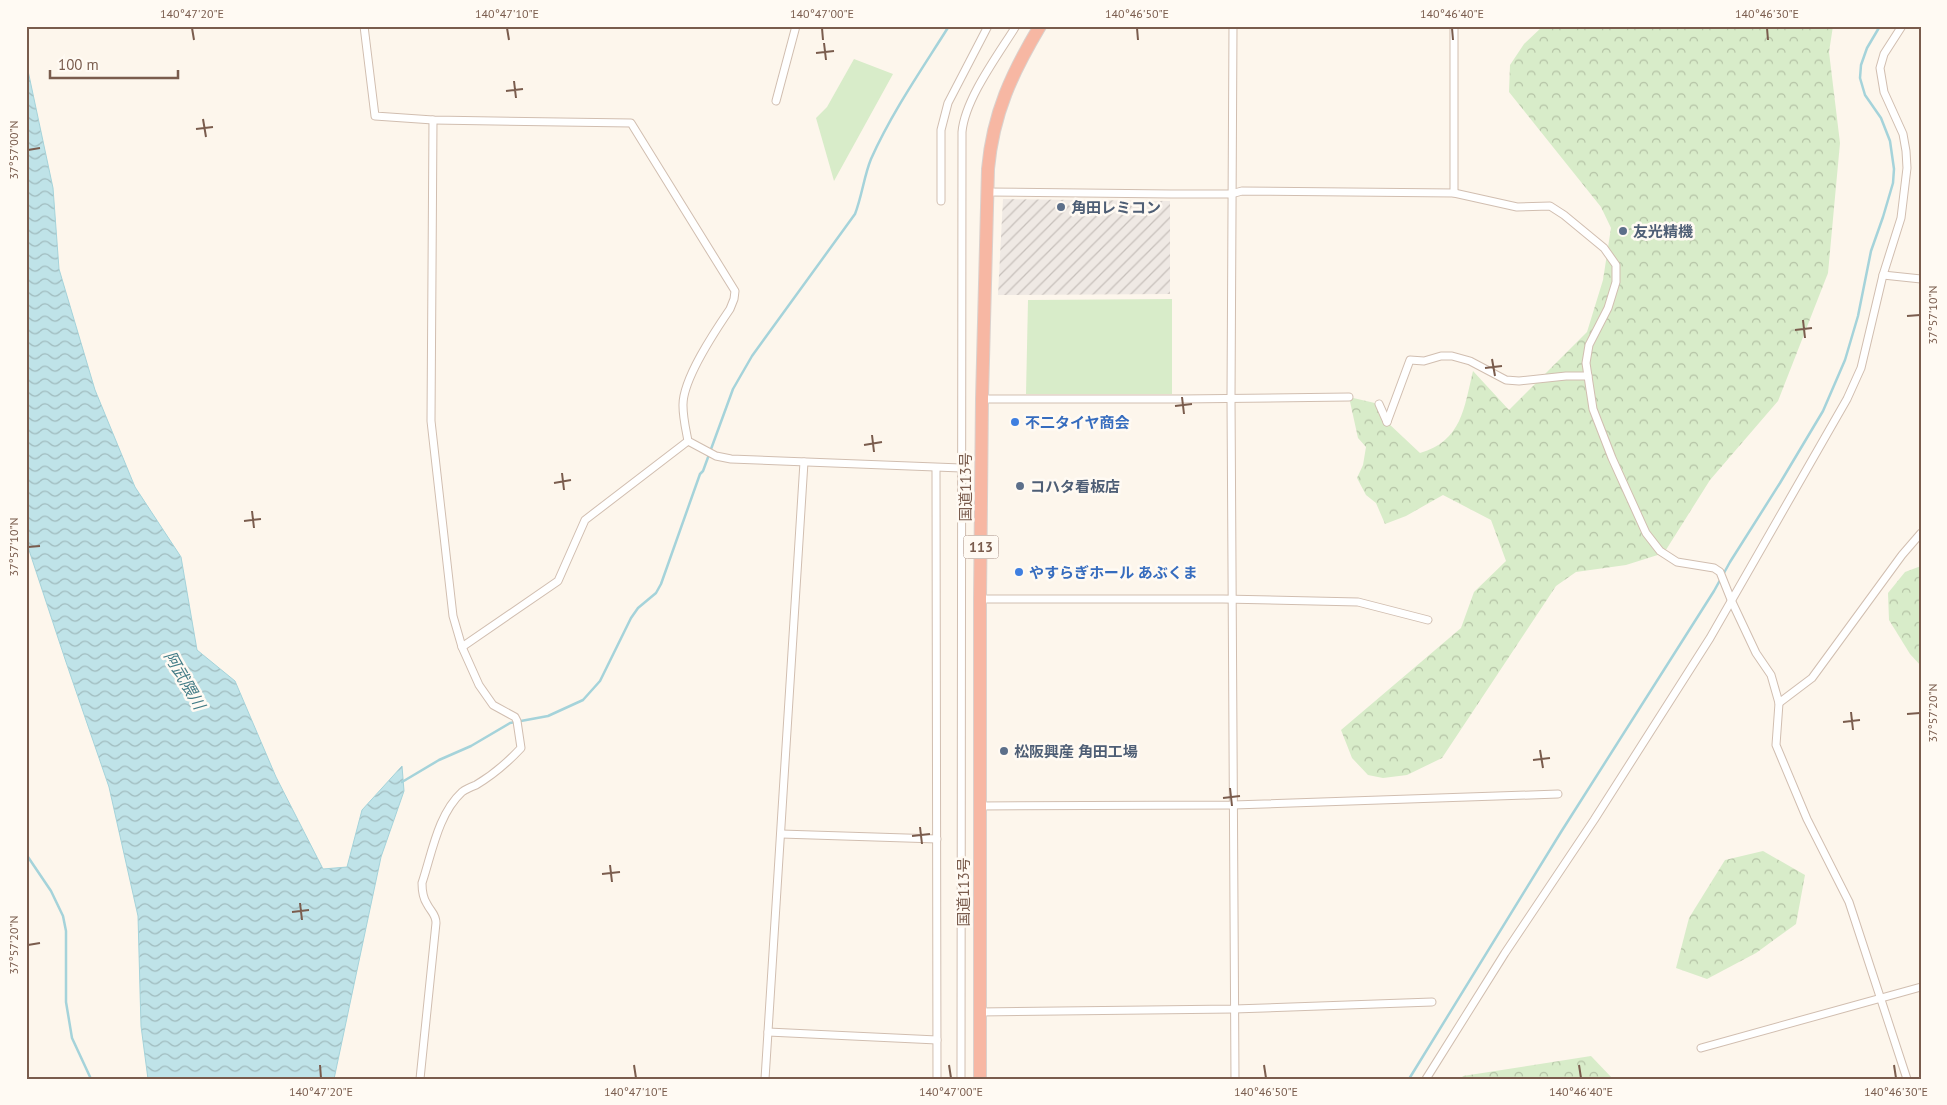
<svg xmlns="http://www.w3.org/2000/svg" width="1947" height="1105" font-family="'PT Sans','Noto Sans JP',sans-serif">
<defs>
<pattern id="industrial-furrows" width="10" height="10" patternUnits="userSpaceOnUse" patternTransform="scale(1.25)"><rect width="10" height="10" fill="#efe9e4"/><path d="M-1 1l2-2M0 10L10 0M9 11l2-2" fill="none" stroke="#c7c0bb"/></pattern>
<pattern id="forest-crowns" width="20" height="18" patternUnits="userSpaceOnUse" patternTransform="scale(1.25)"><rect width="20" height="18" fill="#d8ecc9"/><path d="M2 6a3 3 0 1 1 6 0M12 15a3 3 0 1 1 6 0" fill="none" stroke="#b4c2a5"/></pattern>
<pattern id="water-waves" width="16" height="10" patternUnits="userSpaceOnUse" patternTransform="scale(1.25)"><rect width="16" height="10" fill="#bfe3e8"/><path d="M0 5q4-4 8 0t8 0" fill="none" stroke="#a0bbbe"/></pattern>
</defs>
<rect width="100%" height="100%" fill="#fdf6ec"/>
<!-- industrial -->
<polygon fill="url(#industrial-furrows)" points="1003,199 1170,201 1170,294 998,295"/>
<!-- green -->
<g fill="#d8ecc9">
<polygon points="854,59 893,74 834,181 816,118 827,107"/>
<polygon points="1172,299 1172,394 1026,394 1028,300"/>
</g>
<!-- forest -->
<g fill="url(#forest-crowns)">
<path d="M 1543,26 L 1833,26 L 1829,52 L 1840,143 L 1828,273 L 1778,401 L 1710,480 L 1664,553 L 1626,565 L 1576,572 L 1556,586 L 1442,758 L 1407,775 L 1383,778 L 1368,775 L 1352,758 L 1341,730 L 1461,628 L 1474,592 L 1506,561 L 1491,520 L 1443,495 L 1406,516 L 1385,524 L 1376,503 L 1366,495 L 1357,478 L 1363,465 L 1366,447 L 1358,438 L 1349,397 L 1379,404 L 1387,422 L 1420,453 C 1462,441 1464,408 1473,371 L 1509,410 L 1587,332 L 1603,280 L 1611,228 L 1601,207 L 1509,92 L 1510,65 L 1524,44 Z"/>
<polygon points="1921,566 1921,666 1910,654 1889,620 1888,593 1905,572"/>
<polygon points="1763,851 1805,875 1796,924 1756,953 1707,979 1676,968 1689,918 1725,860"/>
<polygon points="1591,1056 1613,1079 1461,1079 1463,1076"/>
</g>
<!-- water -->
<polygon fill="url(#water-waves)" stroke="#a5d3da" points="26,26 27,66 53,188 59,269 95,390 135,487 181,557 197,650 235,681 276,777 323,869 347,867 362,810 402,766 404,791 381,857 334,1079 148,1079 141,1026 138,916 109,787 66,662 26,541"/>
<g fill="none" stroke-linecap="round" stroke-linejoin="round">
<!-- stream -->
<g stroke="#a5d3da" stroke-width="2.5">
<path d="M 402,782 L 439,760 L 471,746 L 510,723 L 548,716 L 583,700 L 600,681 L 631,618 L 638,608 L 656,593 L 661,584 L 700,474 L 703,471 L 733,389 L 752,356 L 855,214 C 862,196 864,176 871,159 C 892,112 922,69 949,26"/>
<polyline points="26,854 51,891 63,916 66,931 66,1002 72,1038 91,1079"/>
<polyline points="1409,1079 1561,832 1714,591 1730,562 1780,483 1823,411 1845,360 1858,316 1871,251 1883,217 1893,183 1894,169 1890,141 1881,118 1865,95 1860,78 1861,65 1867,48 1880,26"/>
</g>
<!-- street casing -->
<g stroke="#d1beb0" stroke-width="9">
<g id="street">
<path d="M 364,26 L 375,116 L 433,120 L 631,123 L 735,291 L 734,299 L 730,309 C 715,331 682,380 683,406 C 683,418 686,430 688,441 L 716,456 L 731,459 L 961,468"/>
<polyline points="1233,26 1231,398 1235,1079"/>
<polyline points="1454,26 1454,193"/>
<polyline points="776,101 796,26"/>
<polyline points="987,192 1171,194 1231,194 1242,191 1454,193 1517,207 1550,206 1564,215 1604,248 1616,265 1616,282 1608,308 1589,345 1586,363 1593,409 1612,458 1646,533 1660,551 1677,562 1714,568 1720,572 1732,602 1756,653 1771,675 1779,703 1776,745 1807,819 1849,902 1907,1079"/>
<polyline points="941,201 941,130 948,103 988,26"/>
<polyline points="1883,275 1921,279"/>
<polyline points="982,399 1181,399 1349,397"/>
<polyline points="1379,404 1387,422"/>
<polyline points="1387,422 1410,360 1424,361 1441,356 1452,356 1470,361 1506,380 1519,381 1566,376 1588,376"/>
<polyline points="936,468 937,1079"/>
<polyline points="980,599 1223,599 1358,602 1428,620"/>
<polyline points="462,647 558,581 585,520 688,441"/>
<polyline points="1779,703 1812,678 1902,555 1921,533"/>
<polyline points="979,806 1233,805 1558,794"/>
<polyline points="781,834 937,839"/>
<polyline points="979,1012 1234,1009 1432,1002"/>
<polyline points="768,1032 937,1040"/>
<polyline points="1701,1048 1921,987"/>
<path d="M 420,1079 L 436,923 C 436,914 431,912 427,904 C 423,898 422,890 422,883 C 432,853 438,814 462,792 C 466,789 471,787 476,785 C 493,775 507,763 521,748 L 517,721 L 515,717 L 493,705 L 479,685 L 462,647 L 453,616 L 431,421 L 433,120"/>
<polyline points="765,1079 804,462"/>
<path d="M 961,1079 L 962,132 C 965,99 998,55 1016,26"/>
<polyline points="1426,1079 1505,953 1594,820 1710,638 1847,399 1861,368 1883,275 1901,218 1907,168 1906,151 1903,134 1884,92 1880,68 1884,54 1902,26"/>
</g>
</g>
<!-- highway casing -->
<g stroke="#dad1cd" stroke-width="14">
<path id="highway" d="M 980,1079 L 980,599 L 982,399 L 988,169 C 993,113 1012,73 1040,26"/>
</g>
<!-- street -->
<use href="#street" stroke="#fff" stroke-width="7"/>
<!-- highway -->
<use href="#highway" stroke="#f7b7a3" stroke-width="12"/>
</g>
<!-- ticks -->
<path fill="none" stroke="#7a5c4d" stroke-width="2" d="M 192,28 L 194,40M 507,28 L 509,40M 822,28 L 823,40M 1137,28 L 1138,40M 1452,28 L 1453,40M 1767,28 L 1768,40M 824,43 L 826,60M 816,53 L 834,51M 514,81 L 516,98M 506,91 L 523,89M 203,119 L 206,137M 196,129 L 213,127M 28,150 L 40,148M 1907,316 L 1920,315M 1803,320 L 1805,338M 1795,330 L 1812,328M 1492,359 L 1495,376M 1485,368 L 1502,366M 1182,397 L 1184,414M 1175,406 L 1192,404M 872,435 L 874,452M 864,445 L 882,442M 562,473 L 564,490M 554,483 L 571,480M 252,511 L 254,528M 244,521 L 261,519M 28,547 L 40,546M 1851,712 L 1853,730M 1907,714 L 1920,713M 1843,722 L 1860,720M 1540,750 L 1543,768M 1533,760 L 1550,758M 1230,788 L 1232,806M 1223,798 L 1240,796M 920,827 L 922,844M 912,836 L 930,834M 610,865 L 612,882M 602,874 L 620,872M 300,903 L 302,920M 292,912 L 309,910M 28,945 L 40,943M 320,1065 L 321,1078M 634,1065 L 636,1078M 949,1065 L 951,1078M 1264,1065 L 1266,1078M 1579,1065 L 1581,1078M 1894,1065 L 1896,1078"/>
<!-- markers -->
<g fill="#5c6f8a" stroke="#fffaf3" stroke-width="2">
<circle cx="1061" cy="207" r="5"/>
<circle cx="1623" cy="231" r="5"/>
<circle cx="1020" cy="486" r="5"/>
<circle cx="1004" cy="751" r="5"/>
</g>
<g fill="#3f7fe0" stroke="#fffaf3" stroke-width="2">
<circle cx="1015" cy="422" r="5"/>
<circle cx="1019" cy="572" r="5"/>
</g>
<g text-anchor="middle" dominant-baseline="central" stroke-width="5" stroke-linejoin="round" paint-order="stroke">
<!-- shield labels -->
<rect fill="#fffaf3" stroke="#a28b7f" stroke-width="1" x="963.5" y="535.5" width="35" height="23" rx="4"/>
<g font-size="14" font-weight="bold" fill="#7a5c4d">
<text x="981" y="547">113</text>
</g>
<!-- service labels -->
<g font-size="15" font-weight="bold" fill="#4e5e75" stroke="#fffaf3" text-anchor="start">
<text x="1071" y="207">角田レミコン</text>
<text x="1633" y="231">友光精機</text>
<text x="1030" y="486">コハタ看板店</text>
<text x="1014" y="751">松阪興産 角田工場</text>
</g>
<!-- shop labels -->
<g font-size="15" font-weight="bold" fill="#366cbe" stroke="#fffaf3" text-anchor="start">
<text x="1025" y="422">不二タイヤ商会</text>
<text x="1029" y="572">やすらぎホール あぶくま</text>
</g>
<!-- street labels -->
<g font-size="15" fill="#7a5c4d" stroke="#fffaf3">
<text transform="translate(965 487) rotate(-90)">国道113号</text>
<text transform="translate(963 892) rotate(-90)">国道113号</text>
</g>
<!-- water labels -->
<g font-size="16" font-style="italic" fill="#437c86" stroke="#fffaf3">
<text transform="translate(185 680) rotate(60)">阿武隈川</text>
</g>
</g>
<!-- border -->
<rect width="1947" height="1105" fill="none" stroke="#fffaf3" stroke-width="55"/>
<!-- scale -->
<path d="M50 70v8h128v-8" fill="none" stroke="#7a5c4d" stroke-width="2.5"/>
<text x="58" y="70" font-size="15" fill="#7a5c4d" stroke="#fffaf3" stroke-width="4" paint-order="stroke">100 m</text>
<rect x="28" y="28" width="1892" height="1050" fill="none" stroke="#7a5c4d" stroke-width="2"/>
<g font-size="12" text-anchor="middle" fill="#7a5c4d">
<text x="192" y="18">140°47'20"E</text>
<text x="507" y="18">140°47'10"E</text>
<text x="822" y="18">140°47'00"E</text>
<text x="1137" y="18">140°46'50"E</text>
<text x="1452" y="18">140°46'40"E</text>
<text x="1767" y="18">140°46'30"E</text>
<text transform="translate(14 150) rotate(-90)" y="4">37°57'00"N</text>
<text transform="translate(1933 315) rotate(-90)" y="4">37°57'10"N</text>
<text transform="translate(14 547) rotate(-90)" y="4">37°57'10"N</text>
<text transform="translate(1933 713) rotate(-90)" y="4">37°57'20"N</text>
<text transform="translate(14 945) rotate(-90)" y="4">37°57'20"N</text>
<text x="321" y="1096">140°47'20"E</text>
<text x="636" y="1096">140°47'10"E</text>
<text x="951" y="1096">140°47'00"E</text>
<text x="1266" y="1096">140°46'50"E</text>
<text x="1581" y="1096">140°46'40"E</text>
<text x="1896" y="1096">140°46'30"E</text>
</g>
</svg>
